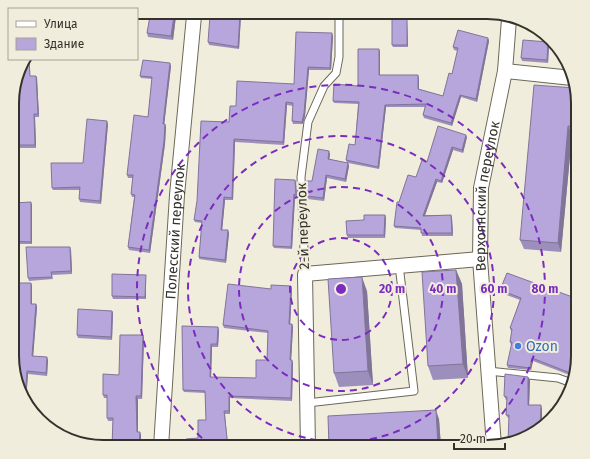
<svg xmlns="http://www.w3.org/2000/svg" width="590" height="459" font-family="'Fira Sans',sans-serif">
<rect width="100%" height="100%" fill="#f1eddc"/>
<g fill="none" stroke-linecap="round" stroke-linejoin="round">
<!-- service casing -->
<g stroke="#6b6859" stroke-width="9">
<g id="service">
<polyline points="305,274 301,177 308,122 324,86 336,73 339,57 339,14"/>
<polyline points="488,371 558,378 569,382"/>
<polyline points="307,403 414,391 399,265"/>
</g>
</g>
<!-- minor casing -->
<g stroke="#6b6859" stroke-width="16">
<g id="minor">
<polyline points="505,71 572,78"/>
<path id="s1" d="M 494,446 L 480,259 L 481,188 L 505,71 L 509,19"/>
<path id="s2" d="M 161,447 L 177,195 L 194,16"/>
<polyline points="308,447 305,274 480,259"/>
</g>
</g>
<!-- service -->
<use href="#service" stroke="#fff" stroke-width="7"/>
<!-- minor -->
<use href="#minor" stroke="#fff" stroke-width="14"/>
</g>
<!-- wall -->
<g fill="#9d8fbc">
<polygon points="220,15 241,15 239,49 209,45 208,42"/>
<polygon points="150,16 176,16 173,40 148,37 147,33"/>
<polygon points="407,20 408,47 393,47 392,45"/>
<polygon points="333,36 331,70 309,70 305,116 303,124 293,124 292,121 293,106 287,105 284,145 235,142 233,200 225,200 222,230 229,233 226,263 199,259 199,257 202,223 195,222 194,220 229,122 236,106 294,84"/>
<polygon points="488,38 489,41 477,102 461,97 452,126 424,118 423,115 425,107 386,107 379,169 348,163 349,166 346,182 327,178 324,201 307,199 306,196 312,181 330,154 329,159 347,163 346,160 355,145 358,104 334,103 333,101 358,86 380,51 380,75 419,78 419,89 443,96 452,74 458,51 454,50 453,47"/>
<polygon points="549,45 548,63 522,61 521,58"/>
<polygon points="171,66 164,124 165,124 166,127 165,144 150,253 129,250 128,247 134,197 132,197 131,194 133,178 128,178 127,175 148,117 152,79 141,78 140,76"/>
<polygon points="30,76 36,76 37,78 39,117 35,117 36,148 13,148 13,91"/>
<polygon points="578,103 578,136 572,135 561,252 524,249 520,240"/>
<polygon points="108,124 101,204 80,202 79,199 80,190 53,190 52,188 83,163"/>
<polygon points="467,137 463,153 453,150 442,183 437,182 425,215 451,215 452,218 453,236 422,236 421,230 395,228 394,226 399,202 427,162"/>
<polygon points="295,180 296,183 297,197 295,197 292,249 274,248 273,246"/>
<polygon points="13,203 32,205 32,244 12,244"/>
<polygon points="385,215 386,218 385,238 348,238 347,235"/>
<polygon points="71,250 72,274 52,275 53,279 29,281 28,278"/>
<polygon points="456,270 462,284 468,378 433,380 428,366"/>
<polygon points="507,273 578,362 572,376 533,361 531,370 508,368 507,365 512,345 511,345 510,342 512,331 511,331 510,328 520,300 501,293 500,290"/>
<polygon points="146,277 146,299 113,299 112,296"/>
<polygon points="31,283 32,286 32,304 36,304 37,307 33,356 48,360 47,376 28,374 26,398 31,401 22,396"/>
<polygon points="291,286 292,289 290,324 292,324 293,327 291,360 293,363 292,401 230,398 230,414 225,414 198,438 206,420 205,393 184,392 183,390 219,330 218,347 212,347 211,377 256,378 267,360 268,333 224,328 223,325 271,289"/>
<polygon points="367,291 373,385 339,387 334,373"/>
<polygon points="112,311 113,313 112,340 78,338 77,335"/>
<polygon points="143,335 144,338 142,399 138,399 138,432 141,435 141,447 112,447 113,421 108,421 107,418 107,398 104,398 103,395 119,375"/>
<polygon points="530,380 529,405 542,409 542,426 522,440 509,418 508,418 506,415 507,400 506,400 504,396"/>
<polygon points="439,419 441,447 329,447"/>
</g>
<!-- shaded-wall -->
<g fill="#807499">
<polygon points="240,15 241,15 239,49 238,47"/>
<polygon points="174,16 176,16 173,40 171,36"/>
<polygon points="407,17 407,20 408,47 407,45"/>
<polygon points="332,33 333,36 331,70 330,68"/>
<polygon points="488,38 489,41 477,102 476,99"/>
<polygon points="548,42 549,45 548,63 547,60"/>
<polygon points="379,49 380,51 380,78 379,75"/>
<polygon points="29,59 30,59 30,78 30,76"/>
<polygon points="170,63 171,66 164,127 163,124"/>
<polygon points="308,67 309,70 305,116 303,124 302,122"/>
<polygon points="418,75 419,78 419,91 418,89"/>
<polygon points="36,76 37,78 39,117 38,114"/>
<polygon points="460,95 461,97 452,126 451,123"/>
<polygon points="286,102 287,105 284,145 283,142"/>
<polygon points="385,105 386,107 379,169 378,167"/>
<polygon points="34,114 35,117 36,148 35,145"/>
<polygon points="107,121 108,124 101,204 100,201"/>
<polygon points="165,124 166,127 165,144 150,253 149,250"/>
<polygon points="568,126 572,135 561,252 558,243"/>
<polygon points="466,135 467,137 463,153 462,150"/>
<polygon points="234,139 235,142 233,200 232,198"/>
<polygon points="452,147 453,150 442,183 441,181"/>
<polygon points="329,151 330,154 329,162 328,159"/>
<polygon points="348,163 349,166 346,182 345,179"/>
<polygon points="326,175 327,178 324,201 323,198"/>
<polygon points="436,179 437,182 424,218 423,216"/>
<polygon points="295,180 296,183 297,197 296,195"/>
<polygon points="294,194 295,197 292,249 291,247"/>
<polygon points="224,197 225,200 222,232 221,230"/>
<polygon points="31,202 32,205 32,244 31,242"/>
<polygon points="385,215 386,218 385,238 384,235"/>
<polygon points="451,215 452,218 453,236 452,233"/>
<polygon points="228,230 229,233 226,263 225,260"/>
<polygon points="70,247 71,250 72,274 71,271"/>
<polygon points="456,270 462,284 468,378 463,364"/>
<polygon points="146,275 146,299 145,297"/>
<polygon points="362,277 367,291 373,385 368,371"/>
<polygon points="31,283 32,286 32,307 31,304"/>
<polygon points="291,286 292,289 290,327 289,324"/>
<polygon points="36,304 37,307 33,359 32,356"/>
<polygon points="112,311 113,313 112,340 111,337"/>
<polygon points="292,324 293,327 291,363 290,360"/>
<polygon points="218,327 219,330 218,347 217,344"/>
<polygon points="143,335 144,338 142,399 141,396"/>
<polygon points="211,344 212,347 211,380 210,377"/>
<polygon points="47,357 48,360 47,376 46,373"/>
<polygon points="532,358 533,361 531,370 530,368"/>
<polygon points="292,360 293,363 292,401 291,398"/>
<polygon points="27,371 28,374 26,401 25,398"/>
<polygon points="528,377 530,380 529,409 528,405"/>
<polygon points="136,396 138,399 138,435 137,432"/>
<polygon points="229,396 230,398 230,414 229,411"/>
<polygon points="30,398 31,401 30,408 29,406"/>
<polygon points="541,405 542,409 542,426 540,427"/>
<polygon points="436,410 439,419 441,447 438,447 438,446"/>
<polygon points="224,411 225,414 228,447"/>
<polygon points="140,432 141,435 141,447 139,447"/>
</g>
<!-- building -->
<g fill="#b7a6db" stroke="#807499">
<polygon points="392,13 407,17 407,45 392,45"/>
<polygon points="220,15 240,15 238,47 208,42 210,16 220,16"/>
<polygon points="150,16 174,16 171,36 147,33"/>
<polygon points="458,30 488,38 476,99 460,95 451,123 423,115 426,104 385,105 378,167 346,160 349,144 355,145 359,102 333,101 334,84 358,86 358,49 379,49 379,75 418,75 418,89 443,96 449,73 452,74 458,48 453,47"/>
<polygon points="296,32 332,33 330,68 308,67 304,113 302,122 292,121 293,103 286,102 283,142 234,139 232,198 224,197 221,230 228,230 225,260 199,257 202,221 194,220 197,201 201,121 229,122 230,106 236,106 237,81 294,84"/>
<polygon points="523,40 548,42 547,60 521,58"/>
<polygon points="24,59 29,59 30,76 36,76 38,114 34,114 35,145 13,145 13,91"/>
<polygon points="143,60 170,63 163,124 165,124 164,141 149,250 128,247 135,195 131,194 133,175 127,175 134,115 148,117 152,77 140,76"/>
<polygon points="534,85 575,88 578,103 578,127 568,126 558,243 520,240"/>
<polygon points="87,119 107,121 100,201 79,199 80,187 52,188 51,163 83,163"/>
<polygon points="438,126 466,135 462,150 452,147 441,181 436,179 423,216 451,215 452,233 421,233 421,228 394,226 397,202 399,202 408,175 416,177 422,160 427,162"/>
<polygon points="318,149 329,151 328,159 348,163 345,179 326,175 323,198 306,196 305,181 312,181"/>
<polygon points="275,179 295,180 296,195 294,194 291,247 273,246"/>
<polygon points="31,202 31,242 12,241 13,203"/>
<polygon points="364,215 385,215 384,235 347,235 346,221 364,220"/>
<polygon points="26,247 70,247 71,271 51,272 52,277 28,278"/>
<polygon points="456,270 463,364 428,366 422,272"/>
<polygon points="507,273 578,299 578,362 573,374 532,358 530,368 507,365 512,342 510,342 512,329 510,328 521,298 500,290"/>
<polygon points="112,274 146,275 145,297 112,296"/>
<polygon points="362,277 368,371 334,373 328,279"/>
<polygon points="12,283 31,283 31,304 36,304 32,356 47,357 46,373 27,371 25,398 30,398 29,406 22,396 12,362"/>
<polygon points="228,284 271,289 271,285 291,286 289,324 292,324 290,360 292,360 291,398 229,396 229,411 224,411 228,447 187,447 186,439 198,438 198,420 206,420 205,391 183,390 182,326 218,327 217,344 211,344 210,377 256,378 256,360 267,360 268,331 223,325"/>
<polygon points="78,309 112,311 111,337 77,335"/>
<polygon points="120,335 143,335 141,396 136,396 137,432 140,432 139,447 112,447 113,418 107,418 107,395 103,395 103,374 119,375"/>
<polygon points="505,374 528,377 528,405 541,405 540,427 522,440 508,443 509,415 506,415 507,397 504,396"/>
<polygon points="436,410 438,446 419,447 329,447 328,416"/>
<rect x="266" y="444" width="20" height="3"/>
</g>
<!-- distance rings -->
<g fill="none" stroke="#7b2cbf" stroke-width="2" stroke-dasharray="7 5">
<circle cx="341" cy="289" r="51"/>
<circle cx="341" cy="289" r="102"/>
<circle cx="341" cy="289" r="153"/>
<path d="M211 446A204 204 0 1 1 471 446"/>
</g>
<!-- markers -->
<circle fill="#3f7fe0" stroke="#f1eddc" stroke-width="1.5" cx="518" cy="346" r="4"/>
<g text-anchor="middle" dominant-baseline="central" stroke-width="4" stroke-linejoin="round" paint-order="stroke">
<!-- street labels -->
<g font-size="14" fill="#34322b" stroke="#f1eddc">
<text stroke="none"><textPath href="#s1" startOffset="251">Верхоянский переулок</textPath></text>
<text transform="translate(303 226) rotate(-92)">2-й переулок</text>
<text stroke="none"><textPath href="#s2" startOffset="216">Полесский переулок</textPath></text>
</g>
<!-- shop labels -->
<g font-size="14" fill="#366cbe" stroke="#f1eddc" text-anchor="start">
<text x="526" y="346">Ozon</text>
</g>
</g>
<!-- crop -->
<path d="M0 0H590V459H0ZM103 19H487A84 84 0 0 1 571 103V356A84 84 0 0 1 487 440H103A84 84 0 0 1 19 356V103A84 84 0 0 1 103 19Z" fill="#f1eddc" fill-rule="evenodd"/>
<path fill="none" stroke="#34322b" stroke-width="2" d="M103 19H487A84 84 0 0 1 571 103V356A84 84 0 0 1 487 440H103A84 84 0 0 1 19 356V103A84 84 0 0 1 103 19Z"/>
<circle cx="341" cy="289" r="6" fill="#7b2cbf" stroke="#f1eddc" stroke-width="2"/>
<g font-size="12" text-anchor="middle" font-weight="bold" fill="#7b2cbf" stroke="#f1eddc" stroke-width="4" stroke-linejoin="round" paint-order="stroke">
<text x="392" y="293">20 m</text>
<text x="443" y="293">40 m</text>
<text x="494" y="293">60 m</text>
<text x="545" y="293">80 m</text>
</g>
<!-- legend -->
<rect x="8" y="8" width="130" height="52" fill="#f1eddc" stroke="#a5a295"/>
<rect x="16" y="21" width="20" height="6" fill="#ffffff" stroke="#a5a295"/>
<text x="44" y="28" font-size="12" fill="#34322b">Улица</text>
<rect x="16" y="38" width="20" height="12" fill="#b7a6db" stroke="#a5a295"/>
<text x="44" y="48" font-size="12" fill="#34322b">Здание</text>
<!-- scale -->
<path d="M454 443v6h51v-6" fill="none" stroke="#34322b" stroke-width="2"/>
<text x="460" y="443" font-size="12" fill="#34322b" stroke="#f1eddc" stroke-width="3" paint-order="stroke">20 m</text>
</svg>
